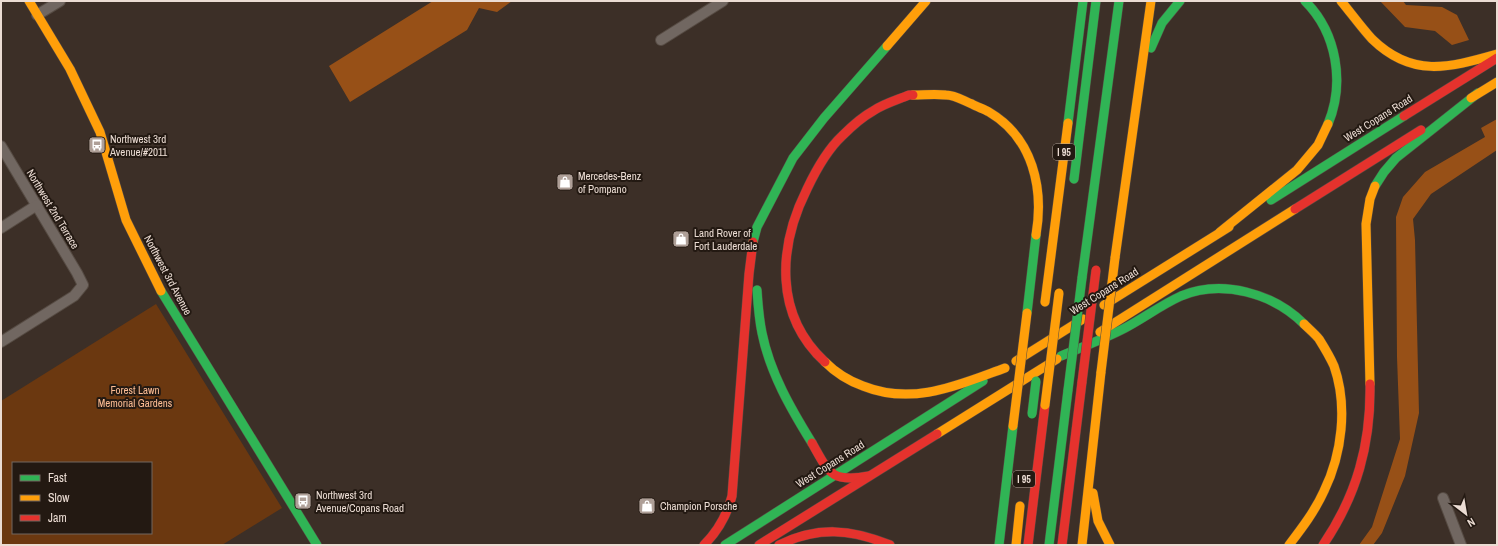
<svg xmlns="http://www.w3.org/2000/svg" width="1498" height="546" font-family="'Archivo Narrow',sans-serif">
<rect width="100%" height="100%" fill="#3c2f27"/>
<!-- green -->
<path fill="#6b3810" fill-rule="evenodd" d="M 156,304 L 282,508 L 222,545 L 1,545 L 1,401 ZM 13,463 L 151,463 L 151,533 L 13,533 Z"/>
<!-- water -->
<g fill="#975017">
<polygon points="433,1 512,1 497,12 479,8 467,30 350,102 329,66"/>
<polygon points="1380,1 1403,1 1406,5 1442,7 1457,15 1469,40 1452,45 1435,31 1405,27"/>
<polygon points="1497,119 1497,150 1431,194 1413,219 1415,240 1419,413 1405,476 1382,533 1373,545 1359,545 1372,527 1400,439 1397,357 1396,217 1403,197 1425,172 1485,137 1481,128"/>
</g>
<g fill="none" stroke-linecap="round" stroke-linejoin="round">
<!-- street casing -->
<g stroke="#564b43" stroke-width="12">
<g id="street">
<polyline points="37,15 60,1"/>
<polyline points="661,40 723,1"/>
<polyline points="1,146 77,273 83,285 74,296 1,342"/>
<polyline points="1,228 37,205"/>
<polyline points="1443,498 1461,545"/>
</g>
</g>
<!-- fast casing -->
<g stroke="#564b43" stroke-width="10">
<g id="fast">
<path d="M 1305,1 C 1337,33 1345,83 1328,124"/>
<polyline points="1151,48 1162,23 1180,1"/>
<polyline points="1068,123 1083,1"/>
<polyline points="1074,179 1096,1"/>
<polyline points="1375,186 1384,172 1396,158 1478,93"/>
<polyline points="1271,200 1404,116"/>
<polyline points="753,242 757,227 793,158 824,118 887,46"/>
<polyline points="1082,278 1119,1"/>
<path d="M 757,290 C 758,305 759,319 762,333 C 770,373 791,409 812,443"/>
<polyline points="161,291 317,545"/>
<polyline points="1027,313 1036,235"/>
<path d="M 1061,356 C 1082,347 1104,339 1125,328 C 1144,318 1161,305 1181,296 C 1222,279 1273,293 1304,324"/>
<polyline points="725,545 983,381"/>
<polyline points="999,545 1013,426"/>
<polyline points="1049,545 1068,390"/>
</g>
</g>
<!-- slow casing -->
<g stroke="#564b43" stroke-width="10">
<g id="slow">
<polyline points="29,1 70,69 100,132 126,220 161,291"/>
<path d="M 1341,1 C 1351,13 1361,27 1372,39 C 1412,78 1448,68 1497,54"/>
<polyline points="887,46 926,1"/>
<path d="M 913,95 C 924,95 935,94 946,95 C 955,95 964,101 972,104 C 977,107 984,109 989,112 C 1033,138 1044,188 1036,235"/>
<polyline points="1471,98 1497,82"/>
<polyline points="1220,232 1297,170 1318,145 1328,124"/>
<polyline points="1115,258 1151,1"/>
<polyline points="1045,302 1068,123"/>
<polyline points="1104,305 1229,227"/>
<polyline points="1100,332 1295,209"/>
<polyline points="1016,361 1083,319"/>
<path d="M 825,362 C 836,373 849,381 863,386 C 913,406 958,385 1005,368"/>
<polyline points="1370,384 1366,224 1370,199 1375,186"/>
<polyline points="937,434 1057,359"/>
<polyline points="1093,493 1098,521 1110,545"/>
<polyline points="1016,545 1020,506"/>
<polyline points="1082,545 1101,372"/>
<path d="M 1289,545 C 1302,528 1315,511 1324,491 C 1342,454 1348,406 1334,366 C 1330,357 1324,347 1319,339 C 1315,334 1309,329 1304,324"/>
</g>
</g>
<!-- jam casing -->
<g stroke="#564b43" stroke-width="10">
<g id="jam">
<polyline points="1404,116 1497,58"/>
<polyline points="1295,209 1421,130"/>
<path d="M 825,362 C 774,315 778,247 807,189 C 816,170 827,150 842,136 C 851,127 862,117 873,111 C 883,104 897,100 909,95 L 913,95"/>
<path d="M 812,443 C 829,473 831,483 869,476"/>
<path d="M 704,545 C 718,531 727,515 732,496 L 749,274 L 753,242"/>
<polyline points="759,545 937,434"/>
<path d="M 779,545 C 818,526 851,529 890,545"/>
<polyline points="1028,545 1045,405"/>
<polyline points="1062,545 1082,382"/>
<path d="M 1323,545 C 1357,495 1371,444 1370,384"/>
</g>
</g>
<!-- street -->
<use href="#street" stroke="#716761" stroke-width="10"/>
<!-- fast -->
<use href="#fast" stroke="#30b455" stroke-width="9"/>
<!-- slow -->
<use href="#slow" stroke="#ff9f0a" stroke-width="9"/>
<!-- jam -->
<use href="#jam" stroke="#e5322d" stroke-width="9"/>
<!-- fast-bridge casing -->
<g stroke="#564b43" stroke-width="10" stroke-linecap="butt">
<g id="fast-bridge">
<polyline points="1068,390 1082,278"/>
<polyline points="1032,414 1036,381"/>
</g>
</g>
<!-- slow-bridge casing -->
<g stroke="#564b43" stroke-width="10" stroke-linecap="butt">
<g id="slow-bridge">
<polyline points="1101,372 1115,258"/>
<polyline points="1045,405 1059,293"/>
<polyline points="1013,426 1027,313"/>
</g>
</g>
<!-- jam-bridge casing -->
<g stroke="#564b43" stroke-width="10" stroke-linecap="butt">
<polyline id="jam-bridge" points="1082,382 1096,270"/>
</g>
<!-- fast-bridge -->
<use href="#fast-bridge" stroke="#30b455" stroke-width="9"/>
<!-- slow-bridge -->
<use href="#slow-bridge" stroke="#ff9f0a" stroke-width="9"/>
<!-- jam-bridge -->
<use href="#jam-bridge" stroke="#e5322d" stroke-width="9"/>
</g>
<!-- icons -->
<defs>
<g id="bus-square" transform="scale(0.9)"><rect x="-9" y="-9" width="18" height="18" rx="4" fill="#ae9f97" stroke="#231912"/><path d="M-5-6H5V4H4V6H2V4H-2V6H-4V4H-5ZM-3.5-4V0h7V-4ZM-3.5 1.2v1.5H-2V1.2ZM2 1.2v1.5H3.5V1.2Z" fill="#fff"/></g>
<g id="shop-square" transform="scale(0.9)"><rect x="-9" y="-9" width="18" height="18" rx="4" fill="#ae9f97" stroke="#231912"/><path d="M-5-2.5h2.3a2.7 3.5 0 0 1 5.4 0H5L5.5 6h-11ZM-1.5-2.5h3a1.5 2.3 0 0 0-3 0Z" fill="#fff"/></g>
</defs>
<g fill-rule="evenodd">
<use href="#bus-square" x="97" y="145"/>
<use href="#shop-square" x="565" y="182"/>
<use href="#shop-square" x="681" y="239"/>
<use href="#bus-square" x="303" y="501"/>
<use href="#shop-square" x="647" y="506"/>
</g>
<g text-anchor="middle" dominant-baseline="central" stroke-width="4" stroke-linejoin="round" paint-order="stroke">
<!-- shield labels -->
<g fill="#231912" stroke="#afa299" stroke-width="1">
<rect x="1053" y="144" width="22" height="16" rx="3"/>
<rect x="1013" y="471" width="22" height="16" rx="3"/>
</g>
<g font-size="10" font-weight="bold" fill="#ebdcd3">
<text x="1064" y="152">I 95</text>
<text x="1024" y="479">I 95</text>
</g>
<!-- street labels -->
<g font-size="11" fill="#ebdcd3" stroke="#231912">
<text transform="translate(1378 118) rotate(-32)">West Copans Road</text>
<text transform="translate(53 209) rotate(59)">Northwest 2nd Terrace</text>
<text transform="translate(168 275) rotate(62)">Northwest 3rd Avenue</text>
<text transform="translate(1104 291) rotate(-32)">West Copans Road</text>
<text transform="translate(830 464) rotate(-32)">West Copans Road</text>
</g>
<!-- poi labels -->
<g font-size="11" fill="#ebdcd3" stroke="#231912" text-anchor="start">
<text x="110" y="139">Northwest 3rd<tspan x="110" dy="13">Avenue/#2011</tspan></text>
<text x="578" y="176">Mercedes-Benz<tspan x="578" dy="13">of Pompano</tspan></text>
<text x="694" y="233">Land Rover of<tspan x="694" dy="13">Fort Lauderdale</tspan></text>
<text x="316" y="495">Northwest 3rd<tspan x="316" dy="13">Avenue/Copans Road</tspan></text>
<text x="660" y="506">Champion Porsche</text>
</g>
<!-- park labels -->
<g font-size="11" fill="#fcbc93" stroke="#231912">
<text x="135" y="390">Forest Lawn<tspan x="135" dy="13">Memorial Gardens</tspan></text>
</g>
</g>
<!-- border -->
<rect width="1498" height="546" fill="none" stroke="#ebdcd3" stroke-width="4"/>
<!-- legend -->
<rect x="12" y="462" width="140" height="72" fill="#231912" stroke="#73675f"/>
<rect x="20" y="475" width="20" height="6" fill="#30b455" stroke="#73675f"/>
<text x="48" y="482" font-size="12" fill="#ebdcd3">Fast</text>
<rect x="20" y="495" width="20" height="6" fill="#ff9f0a" stroke="#73675f"/>
<text x="48" y="502" font-size="12" fill="#ebdcd3">Slow</text>
<rect x="20" y="515" width="20" height="6" fill="#e5322d" stroke="#73675f"/>
<text x="48" y="522" font-size="12" fill="#ebdcd3">Jam</text>
<!-- north arrow -->
<g transform="translate(1466 514) rotate(149)" stroke="#231912" stroke-width="3" paint-order="stroke">
<path d="M0-3L7 15L0 10L-7 15Z" fill="#ebdcd3"/>
<text y="-6" font-size="11" font-weight="bold" text-anchor="middle" fill="#ebdcd3">N</text>
</g>
</svg>
